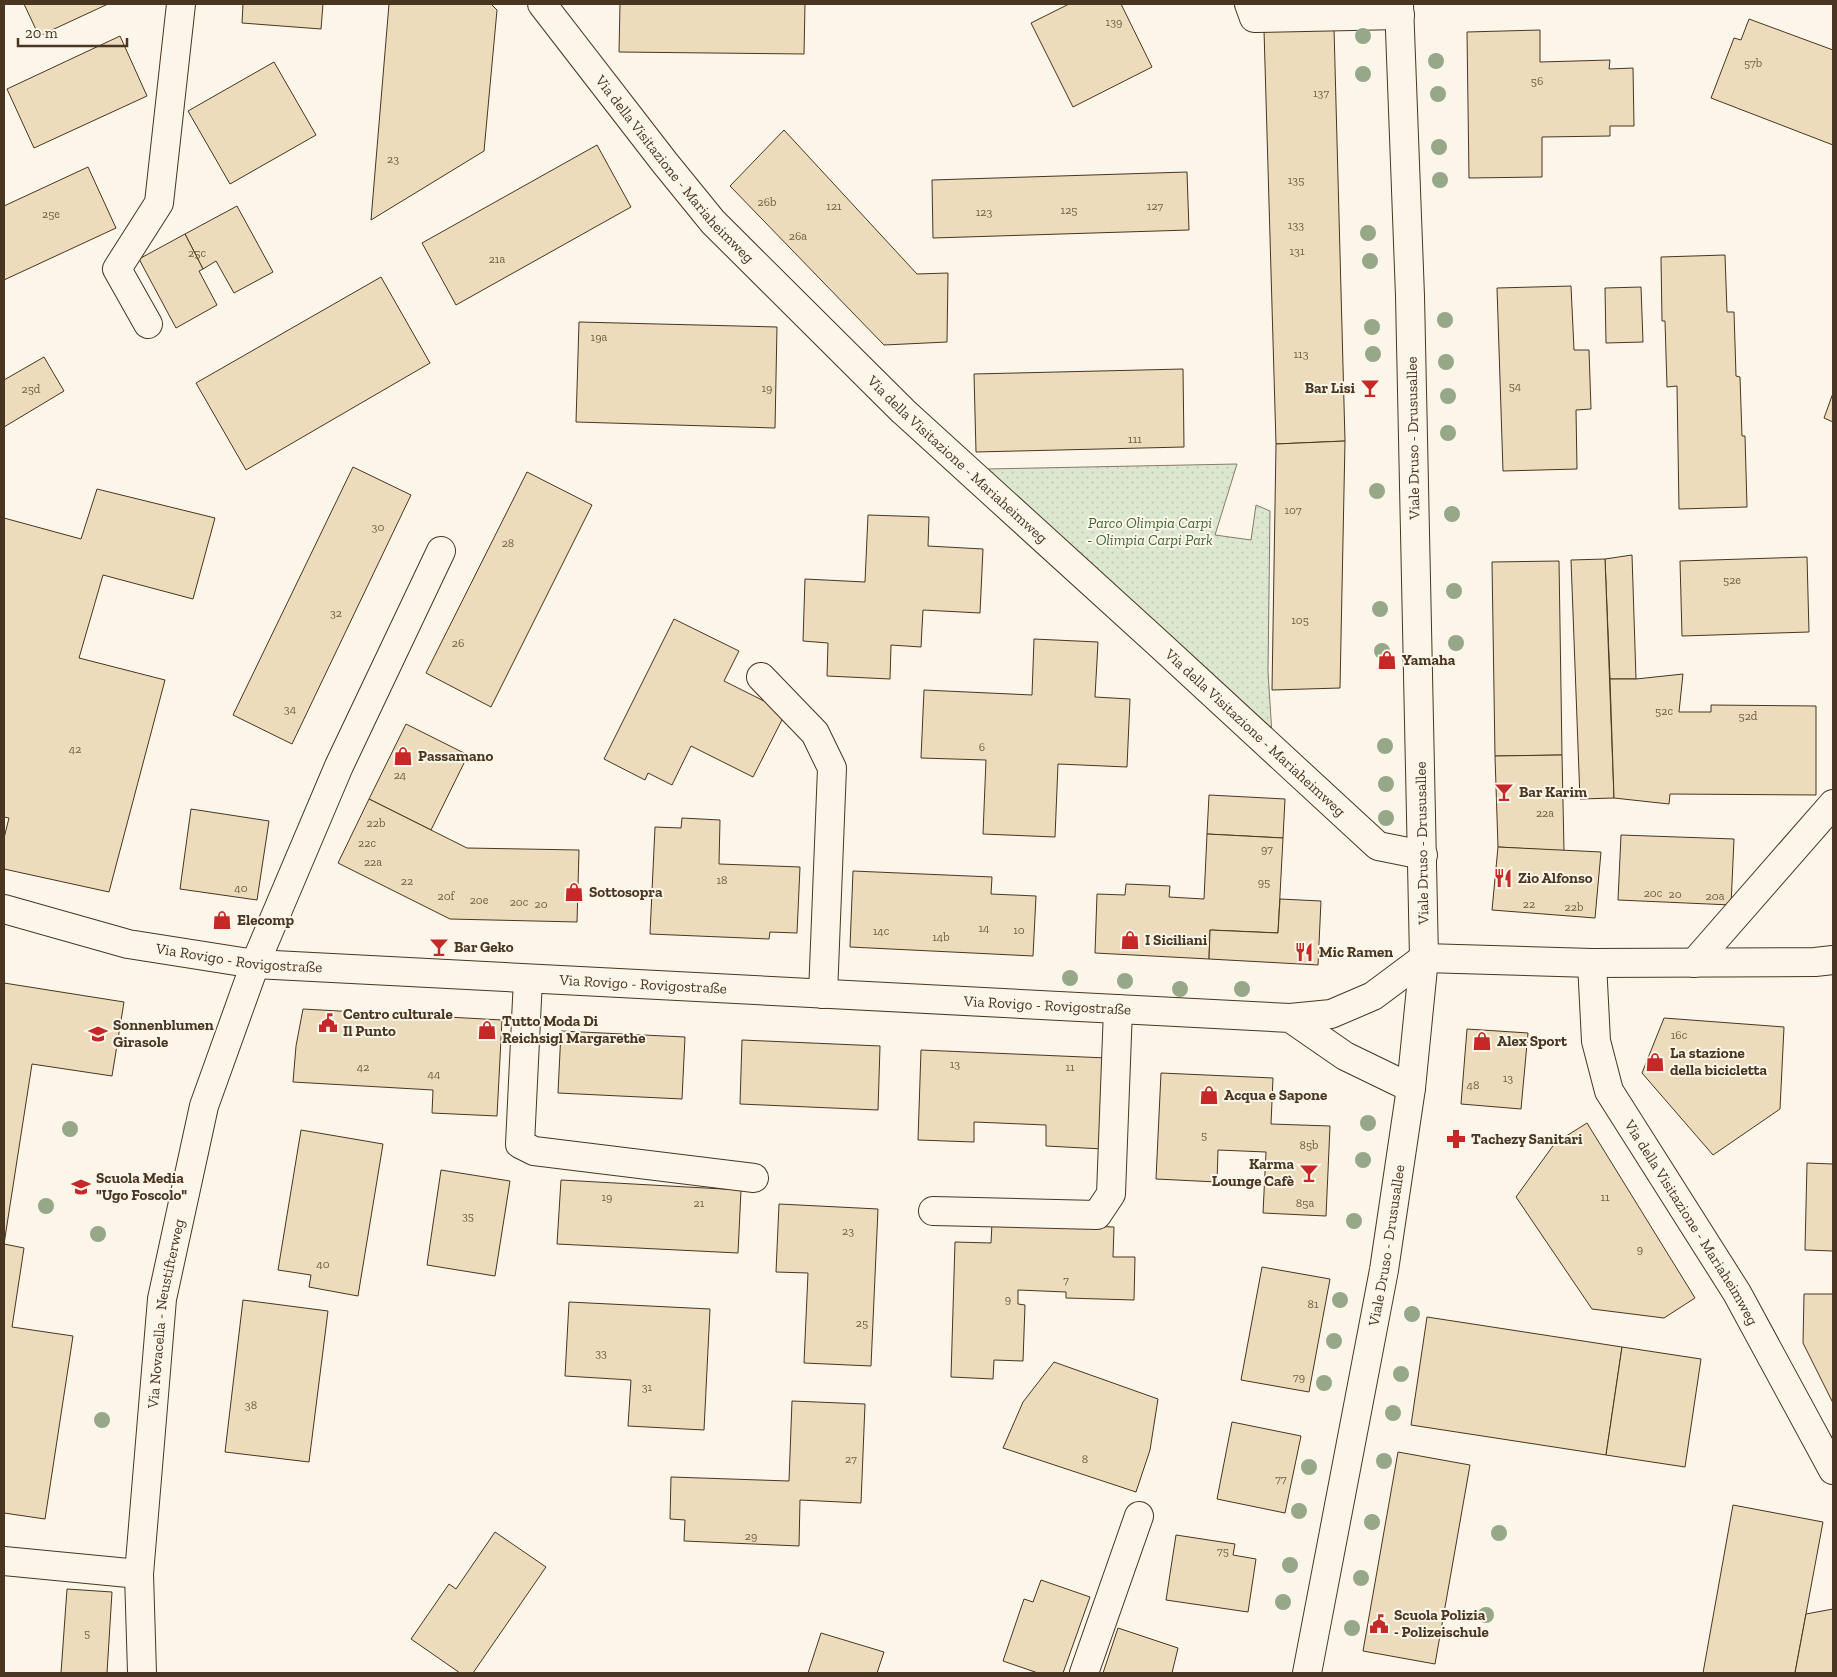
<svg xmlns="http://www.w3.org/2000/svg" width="1837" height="1677" font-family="'Zilla Slab',serif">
<defs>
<pattern id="park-dots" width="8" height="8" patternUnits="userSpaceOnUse" patternTransform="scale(1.25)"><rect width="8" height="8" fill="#dce7d0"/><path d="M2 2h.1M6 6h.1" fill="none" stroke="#bec7b2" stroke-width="1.8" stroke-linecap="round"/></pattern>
</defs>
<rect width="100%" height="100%" fill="#fbf6e9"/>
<!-- park -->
<polygon fill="url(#park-dots)" stroke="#887966" points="1237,464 1215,535 1251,540 1256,505 1270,511 1268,672 1272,734 987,469"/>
<!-- building -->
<g fill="#ecdcbc" stroke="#4a3520">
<polygon points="24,4 108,4 39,36"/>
<polygon points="243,4 323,4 321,29 242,23"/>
<polygon points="389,4 491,4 497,10 484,151 371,220"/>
<polygon points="620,4 805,4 804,54 619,52"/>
<polygon points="1069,4 1121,4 1152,67 1073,107 1031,23"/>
<polygon points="1749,19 1833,50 1833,145 1711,98 1734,38 1741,40"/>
<polygon points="1334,28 1345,441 1276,444 1264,30"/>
<polygon points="1540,30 1540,62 1610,60 1609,69 1633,68 1634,126 1610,126 1610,136 1542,137 1542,177 1469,178 1467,32"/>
<polygon points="120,36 147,96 34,148 7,89"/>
<polygon points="274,62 316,135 230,184 188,111"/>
<polygon points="784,130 917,274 948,273 947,342 884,345 730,186"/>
<polygon points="597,145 631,207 456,305 422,243"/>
<polygon points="88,167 116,228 4,280 4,206"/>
<polygon points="1187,172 1189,230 933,238 932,180"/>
<polygon points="237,206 273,272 234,293 216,261 203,269 185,234"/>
<polygon points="185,234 203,269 199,271 217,305 176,328 139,259"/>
<polygon points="1725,255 1727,312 1734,312 1736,376 1740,377 1742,436 1745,436 1747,507 1679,509 1677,386 1667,387 1665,321 1662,321 1661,257"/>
<polygon points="381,277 430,363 246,470 196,383"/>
<polygon points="1571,286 1574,350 1589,350 1591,409 1576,410 1577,469 1503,471 1497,288"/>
<polygon points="1641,287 1643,342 1606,343 1605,288"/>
<polygon points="579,322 777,327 775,428 576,422"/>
<polygon points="44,357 64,391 4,427 4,380"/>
<polygon points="1183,369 1184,447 976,452 974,374"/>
<polygon points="1833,393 1833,422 1824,418"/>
<polygon points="1345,441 1340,688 1272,690 1276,444"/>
<polygon points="353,467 411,495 292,744 233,715"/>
<polygon points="527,472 592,505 491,707 426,673"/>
<polygon points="97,489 215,518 193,599 103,575 79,658 165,680 109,892 4,869 4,838 9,818 4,817 4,518 81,539"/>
<polygon points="868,515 929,517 928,546 983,549 980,613 923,610 921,647 891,645 890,679 827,676 828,643 803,641 805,579 865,582"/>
<polygon points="1632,555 1636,679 1610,679 1605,559"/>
<polygon points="1807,557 1809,632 1682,636 1680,561"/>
<polygon points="1605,559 1614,798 1580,799 1571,560"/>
<polygon points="1559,561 1562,755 1495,756 1492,562"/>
<polygon points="674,619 739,651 724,681 786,712 753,777 691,746 672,785 648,773 645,780 604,759"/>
<polygon points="1034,639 1098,642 1095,697 1130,699 1127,767 1058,764 1055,837 983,834 986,760 921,758 924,690 1032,695"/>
<polygon points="1683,674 1679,712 1711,712 1711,705 1816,706 1816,795 1670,794 1669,804 1614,798 1610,679 1636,679"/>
<polygon points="406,724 468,755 431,830 369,799"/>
<polygon points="1562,755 1564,851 1498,847 1495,756"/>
<polygon points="1209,795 1285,799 1283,838 1207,834"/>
<polygon points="369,799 467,848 579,850 577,922 450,919 338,863"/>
<polygon points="191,809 269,821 257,900 180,889"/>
<polygon points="682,818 720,820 719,864 800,867 797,933 770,932 769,939 650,934 655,827 681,828"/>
<polygon points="1207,834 1283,838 1278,933 1210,930 1209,959 1095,953 1097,894 1125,895 1126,884 1170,886 1169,897 1204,899"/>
<polygon points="1621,835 1734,839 1731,905 1618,900"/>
<polygon points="1498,847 1601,852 1595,918 1492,910"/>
<polygon points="853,871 992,877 991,894 1036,896 1033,956 850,947"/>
<polygon points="1280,899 1321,901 1318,965 1209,959 1210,930 1278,933"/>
<polygon points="4,983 124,1002 112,1076 32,1064 4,1244 24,1248 12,1327 73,1336 45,1519 4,1513"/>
<polygon points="303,1009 502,1020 497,1116 432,1113 433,1090 293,1082 296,1046"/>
<polygon points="1664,1018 1784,1027 1780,1109 1713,1155 1642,1073"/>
<polygon points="1467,1029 1528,1033 1521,1109 1461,1104"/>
<polygon points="561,1031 685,1037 682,1099 558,1093"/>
<polygon points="742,1040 880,1046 878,1110 740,1104"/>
<polygon points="921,1050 1107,1058 1103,1149 1046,1146 1046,1125 974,1122 974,1142 918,1140"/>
<polygon points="1161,1073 1273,1078 1271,1124 1330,1126 1326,1216 1263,1213 1266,1152 1218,1150 1217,1182 1156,1179"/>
<polygon points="1587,1123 1695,1298 1664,1318 1592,1309 1516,1197 1555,1143"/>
<polygon points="301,1130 383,1144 358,1296 309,1287 311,1275 278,1270"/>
<polygon points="1807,1163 1833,1164 1833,1251 1805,1250"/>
<polygon points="441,1170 510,1181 495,1276 427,1265"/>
<polygon points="561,1180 741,1190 738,1253 557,1244"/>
<polygon points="779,1204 878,1209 871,1366 804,1363 808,1273 776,1272"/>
<polygon points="992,1223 1114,1227 1113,1257 1135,1257 1134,1300 1066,1298 1066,1292 1018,1290 1018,1304 1025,1305 1023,1361 994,1360 993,1379 951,1377 955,1242 991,1243"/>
<polygon points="1262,1267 1330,1279 1309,1392 1241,1380"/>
<polygon points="1804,1294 1833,1294 1833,1403 1803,1343"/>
<polygon points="243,1300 328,1311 309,1462 225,1452"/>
<polygon points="569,1302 710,1309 704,1430 628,1426 631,1380 565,1376"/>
<polygon points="1427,1317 1622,1347 1606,1455 1411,1425"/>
<polygon points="1622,1347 1701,1359 1685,1467 1606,1455"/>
<polygon points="1054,1362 1158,1399 1150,1450 1136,1492 1003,1448 1023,1402"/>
<polygon points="792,1401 865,1404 861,1503 800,1500 799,1546 684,1541 685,1520 670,1519 671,1477 789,1481"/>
<polygon points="1232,1422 1301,1436 1285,1513 1217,1499"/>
<polygon points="1398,1452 1470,1465 1435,1664 1363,1651"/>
<polygon points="1733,1505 1823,1522 1795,1673 1703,1673"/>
<polygon points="495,1532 546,1567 473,1673 460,1673 411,1639 449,1584 456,1589"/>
<polygon points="1176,1535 1235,1544 1233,1555 1256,1559 1248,1612 1166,1600"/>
<polygon points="1041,1580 1090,1597 1063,1673 1038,1673 1003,1661 1024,1599 1033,1602"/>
<polygon points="67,1589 112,1592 107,1673 61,1673"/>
<polygon points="1833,1609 1833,1673 1795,1673 1806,1614"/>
<polygon points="1118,1628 1178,1648 1172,1673 1103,1673"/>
<polygon points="821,1633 884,1652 877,1673 808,1673"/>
</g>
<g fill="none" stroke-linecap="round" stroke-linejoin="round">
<!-- minor casing -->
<g stroke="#4a3520" stroke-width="30">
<g id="minor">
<path id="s1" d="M 542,4 L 665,163 L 713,222 L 903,411 L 1159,644 L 1378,846 L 1423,855"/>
<polyline points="1249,4 1254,18 1400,15"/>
<polyline points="148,324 117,269 159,203 181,4"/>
<polyline points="761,677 815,733 832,768 823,994"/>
<path id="s2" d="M 4,909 L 128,944 L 255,964 L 1290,1018 L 1345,1056 L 1411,1088"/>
<path id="s3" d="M 1592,963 L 1596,1041 L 1609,1091 L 1737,1293 L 1833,1470"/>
<polyline points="1694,963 1833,804"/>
<polyline points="528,979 520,1144 534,1151 754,1178"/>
<polyline points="1290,1018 1331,1014 1373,996 1424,958 1592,963 1815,962 1833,960"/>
<polyline points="933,1211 1097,1215 1111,1194 1118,1009"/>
<polyline points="4,1561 139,1574"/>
<path id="s4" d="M 142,1673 L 139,1574 L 162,1299 L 204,1106 L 255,964 L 339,766 L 441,551"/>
<polyline points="1084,1673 1139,1516"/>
</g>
</g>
<!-- major casing -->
<g stroke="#4a3520" stroke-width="30">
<g id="major">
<path id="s5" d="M 1307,1673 L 1384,1270 L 1411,1088 L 1424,958 L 1410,296 L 1399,4"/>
</g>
</g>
<!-- minor -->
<use href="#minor" stroke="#fbf6e9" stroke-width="28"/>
<!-- major -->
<use href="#major" stroke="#fbf6e9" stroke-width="28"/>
</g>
<!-- trees -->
<g fill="#96a887">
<circle cx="1363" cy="36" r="8"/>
<circle cx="1436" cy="61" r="8"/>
<circle cx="1363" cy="74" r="8"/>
<circle cx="1438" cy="94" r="8"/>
<circle cx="1439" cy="147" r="8"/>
<circle cx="1440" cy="180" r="8"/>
<circle cx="1368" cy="233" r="8"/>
<circle cx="1370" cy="261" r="8"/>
<circle cx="1445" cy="320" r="8"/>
<circle cx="1372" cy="327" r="8"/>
<circle cx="1373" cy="354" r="8"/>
<circle cx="1446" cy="362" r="8"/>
<circle cx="1448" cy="396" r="8"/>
<circle cx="1448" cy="433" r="8"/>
<circle cx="1377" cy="491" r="8"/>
<circle cx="1452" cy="514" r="8"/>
<circle cx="1454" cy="591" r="8"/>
<circle cx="1380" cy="609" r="8"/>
<circle cx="1456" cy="643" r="8"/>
<circle cx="1382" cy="651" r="8"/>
<circle cx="1385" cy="746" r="8"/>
<circle cx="1386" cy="784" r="8"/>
<circle cx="1386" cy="818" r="8"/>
<circle cx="1070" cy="978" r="8"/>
<circle cx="1125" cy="981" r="8"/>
<circle cx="1180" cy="989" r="8"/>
<circle cx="1242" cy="989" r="8"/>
<circle cx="1368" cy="1123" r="8"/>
<circle cx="70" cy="1129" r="8"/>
<circle cx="1363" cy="1160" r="8"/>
<circle cx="46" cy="1206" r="8"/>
<circle cx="1354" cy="1221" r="8"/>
<circle cx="98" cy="1234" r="8"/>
<circle cx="1340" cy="1300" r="8"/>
<circle cx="1412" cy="1314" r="8"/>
<circle cx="1334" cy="1341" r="8"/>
<circle cx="1401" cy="1374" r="8"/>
<circle cx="1324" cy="1383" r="8"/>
<circle cx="1393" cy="1413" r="8"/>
<circle cx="102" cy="1420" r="8"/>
<circle cx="1384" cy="1461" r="8"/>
<circle cx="1309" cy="1467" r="8"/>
<circle cx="1299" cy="1511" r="8"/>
<circle cx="1372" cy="1522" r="8"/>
<circle cx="1499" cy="1533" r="8"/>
<circle cx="1290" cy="1565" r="8"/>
<circle cx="1361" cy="1578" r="8"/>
<circle cx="1283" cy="1602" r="8"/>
<circle cx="1486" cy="1615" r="8"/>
<circle cx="1352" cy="1628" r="8"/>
</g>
<!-- icons -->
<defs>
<g id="bar-bare" transform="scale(1.5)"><path d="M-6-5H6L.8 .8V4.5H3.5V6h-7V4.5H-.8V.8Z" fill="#c62828" stroke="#fbf6e9" stroke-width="2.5" paint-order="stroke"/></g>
<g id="shop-bare" transform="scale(1.5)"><path d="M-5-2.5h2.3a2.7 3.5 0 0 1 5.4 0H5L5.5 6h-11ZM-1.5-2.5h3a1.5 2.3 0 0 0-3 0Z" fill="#c62828" stroke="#fbf6e9" stroke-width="2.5" paint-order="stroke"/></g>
<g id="restaurant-bare" transform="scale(1.5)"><path d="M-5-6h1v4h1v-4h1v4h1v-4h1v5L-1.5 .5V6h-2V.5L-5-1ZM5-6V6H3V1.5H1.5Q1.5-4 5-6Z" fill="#c62828" stroke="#fbf6e9" stroke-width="2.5" paint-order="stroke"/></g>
<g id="civic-bare" transform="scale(1.5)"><path d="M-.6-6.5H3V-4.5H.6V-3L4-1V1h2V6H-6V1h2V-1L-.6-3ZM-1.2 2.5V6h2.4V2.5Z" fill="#c62828" stroke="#fbf6e9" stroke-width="2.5" paint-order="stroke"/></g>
<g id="school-bare" transform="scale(1.5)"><path d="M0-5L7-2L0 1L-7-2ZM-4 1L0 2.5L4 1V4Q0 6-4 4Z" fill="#c62828" stroke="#fbf6e9" stroke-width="2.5" paint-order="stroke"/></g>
<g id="pharmacy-bare" transform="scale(1.5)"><path d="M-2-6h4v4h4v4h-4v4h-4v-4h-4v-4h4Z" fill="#c62828" stroke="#fbf6e9" stroke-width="2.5" paint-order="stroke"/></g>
</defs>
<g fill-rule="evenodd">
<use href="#bar-bare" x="1370" y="388"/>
<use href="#shop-bare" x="1387" y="660"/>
<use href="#shop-bare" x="403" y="756"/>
<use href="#bar-bare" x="1504" y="792"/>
<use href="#restaurant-bare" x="1503" y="878"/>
<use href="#shop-bare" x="574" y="892"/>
<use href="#shop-bare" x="222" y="920"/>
<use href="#shop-bare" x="1130" y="940"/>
<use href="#bar-bare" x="439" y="947"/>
<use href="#restaurant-bare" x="1304" y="952"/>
<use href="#civic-bare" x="328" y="1023"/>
<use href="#shop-bare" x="487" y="1030"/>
<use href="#school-bare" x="98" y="1034"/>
<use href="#shop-bare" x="1482" y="1041"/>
<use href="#shop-bare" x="1655" y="1062"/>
<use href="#shop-bare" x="1209" y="1095"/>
<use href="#pharmacy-bare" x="1456" y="1139"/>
<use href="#bar-bare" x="1309" y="1173"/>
<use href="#school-bare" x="81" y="1187"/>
<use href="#civic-bare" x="1379" y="1624"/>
</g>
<g text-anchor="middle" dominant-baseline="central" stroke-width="4" stroke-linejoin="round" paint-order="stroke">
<!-- number labels -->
<g font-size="12" fill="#725f47">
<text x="1114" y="22">139</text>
<text x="1753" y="63">57b</text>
<text x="1537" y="81">56</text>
<text x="1321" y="93">137</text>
<text x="393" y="159">23</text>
<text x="1296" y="180">135</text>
<text x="767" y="202">26b</text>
<text x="834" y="206">121</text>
<text x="1155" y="206">127</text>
<text x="1069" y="210">125</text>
<text x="984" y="212">123</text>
<text x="51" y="214">25e</text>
<text x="1296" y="225">133</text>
<text x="798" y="236">26a</text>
<text x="1297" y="251">131</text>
<text x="197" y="253">25c</text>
<text x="497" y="259">21a</text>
<text x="599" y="337">19a</text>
<text x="1301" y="354">113</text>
<text x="1515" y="386">54</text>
<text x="767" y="388">19</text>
<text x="31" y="389">25d</text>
<text x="1135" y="439">111</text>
<text x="1293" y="510">107</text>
<text x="378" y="527">30</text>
<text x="508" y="543">28</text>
<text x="1732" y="580">52e</text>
<text x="336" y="613">32</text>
<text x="1300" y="620">105</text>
<text x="458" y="643">26</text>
<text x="290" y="709">34</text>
<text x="1664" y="711">52c</text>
<text x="1748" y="716">52d</text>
<text x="982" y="747">6</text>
<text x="75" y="749">42</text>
<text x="400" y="775">24</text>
<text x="1545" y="813">22a</text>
<text x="376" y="823">22b</text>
<text x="367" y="843">22c</text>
<text x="1267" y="849">97</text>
<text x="373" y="862">22a</text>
<text x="722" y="880">18</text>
<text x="407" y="881">22</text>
<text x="1264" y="882">95</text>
<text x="241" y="888">40</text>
<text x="1653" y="893">20c</text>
<text x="1675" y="894">20</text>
<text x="446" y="896">20f</text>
<text x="1715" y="896">20a</text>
<text x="479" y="900">20e</text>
<text x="519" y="902">20c</text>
<text x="541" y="904">20</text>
<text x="1529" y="904">22</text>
<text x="1574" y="907">22b</text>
<text x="984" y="928">14</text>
<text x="1019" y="930">10</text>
<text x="881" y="931">14c</text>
<text x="941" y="937">14b</text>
<text x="1679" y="1035">16c</text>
<text x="955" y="1064">13</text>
<text x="363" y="1067">42</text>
<text x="1070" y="1067">11</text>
<text x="434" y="1074">44</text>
<text x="1508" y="1078">13</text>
<text x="1473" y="1085">48</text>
<text x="1204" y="1135">5</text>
<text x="1309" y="1145">85b</text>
<text x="607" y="1197">19</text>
<text x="1605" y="1197">11</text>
<text x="699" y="1203">21</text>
<text x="1305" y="1203">85a</text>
<text x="468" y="1216">35</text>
<text x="848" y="1231">23</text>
<text x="1640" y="1249">9</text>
<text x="323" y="1264">40</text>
<text x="1066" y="1280">7</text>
<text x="1008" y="1299">9</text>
<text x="1313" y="1304">81</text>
<text x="862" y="1323">25</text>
<text x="601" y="1353">33</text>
<text x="1299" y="1377">79</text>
<text x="647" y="1387">31</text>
<text x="251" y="1405">38</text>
<text x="851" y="1459">27</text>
<text x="1085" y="1459">8</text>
<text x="1281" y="1479">77</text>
<text x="751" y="1536">29</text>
<text x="1223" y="1551">75</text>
<text x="87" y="1633">5</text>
</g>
<!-- street labels -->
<g font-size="15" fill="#4a3520" stroke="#fbf6e9">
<text stroke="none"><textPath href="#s1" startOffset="212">Via della Visitazione - Mariaheimweg</textPath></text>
<text transform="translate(1413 438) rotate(-91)">Viale Druso - Drususallee</text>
<text stroke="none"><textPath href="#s1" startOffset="618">Via della Visitazione - Mariaheimweg</textPath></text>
<text stroke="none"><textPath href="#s1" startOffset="1022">Via della Visitazione - Mariaheimweg</textPath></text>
<text transform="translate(1422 843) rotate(-91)">Viale Druso - Drususallee</text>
<text stroke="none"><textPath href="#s2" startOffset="241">Via Rovigo - Rovigostraße</textPath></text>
<text stroke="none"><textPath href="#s2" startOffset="646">Via Rovigo - Rovigostraße</textPath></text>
<text stroke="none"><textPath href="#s2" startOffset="1051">Via Rovigo - Rovigostraße</textPath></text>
<text stroke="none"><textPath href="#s3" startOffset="285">Via della Visitazione - Mariaheimweg</textPath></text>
<text stroke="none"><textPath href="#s5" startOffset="435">Viale Druso - Drususallee</textPath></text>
<text stroke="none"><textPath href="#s4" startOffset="361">Via Novacella - Neustifterweg</textPath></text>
</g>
<!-- poi labels -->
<g font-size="15" font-weight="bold" fill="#4a3520" stroke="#fbf6e9" text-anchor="start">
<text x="1355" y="388" text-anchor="end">Bar Lisi</text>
<text x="1402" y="660">Yamaha</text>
<text x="418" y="756">Passamano</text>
<text x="1519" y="792">Bar Karim</text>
<text x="1518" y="878">Zio Alfonso</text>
<text x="589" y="892">Sottosopra</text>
<text x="237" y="920">Elecomp</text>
<text x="1145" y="940">I Siciliani</text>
<text x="454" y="947">Bar Geko</text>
<text x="1319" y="952">Mic Ramen</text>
<text x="343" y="1014">Centro culturale<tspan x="343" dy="17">Il Punto</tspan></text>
<text x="502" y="1021">Tutto Moda Di<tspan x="502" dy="17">Reichsigl Margarethe</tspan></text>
<text x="113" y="1025">Sonnenblumen<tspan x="113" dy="17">Girasole</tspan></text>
<text x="1497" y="1041">Alex Sport</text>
<text x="1670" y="1053">La stazione<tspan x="1670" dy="17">della bicicletta</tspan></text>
<text x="1224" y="1095">Acqua e Sapone</text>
<text x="1471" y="1139">Tachezy Sanitari</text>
<text x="1294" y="1164" text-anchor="end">Karma<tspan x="1294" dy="17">Lounge Cafè</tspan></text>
<text x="96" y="1178">Scuola Media<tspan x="96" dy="17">"Ugo Foscolo"</tspan></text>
<text x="1394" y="1615">Scuola Polizia<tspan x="1394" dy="17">- Polizeischule</tspan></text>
</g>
<!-- park labels -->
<g font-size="15" font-style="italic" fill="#436837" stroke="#fbf6e9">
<text x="1150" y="523">Parco Olimpia Carpi<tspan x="1150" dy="17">- Olimpia Carpi Park</tspan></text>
</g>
</g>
<!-- border -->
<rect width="1837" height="1677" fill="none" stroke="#4a3520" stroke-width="10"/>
<!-- scale -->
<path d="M18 38v8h109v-8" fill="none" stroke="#4a3520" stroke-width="2.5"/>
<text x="25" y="38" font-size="15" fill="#4a3520" stroke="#fbf6e9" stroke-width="4" paint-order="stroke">20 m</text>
</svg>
